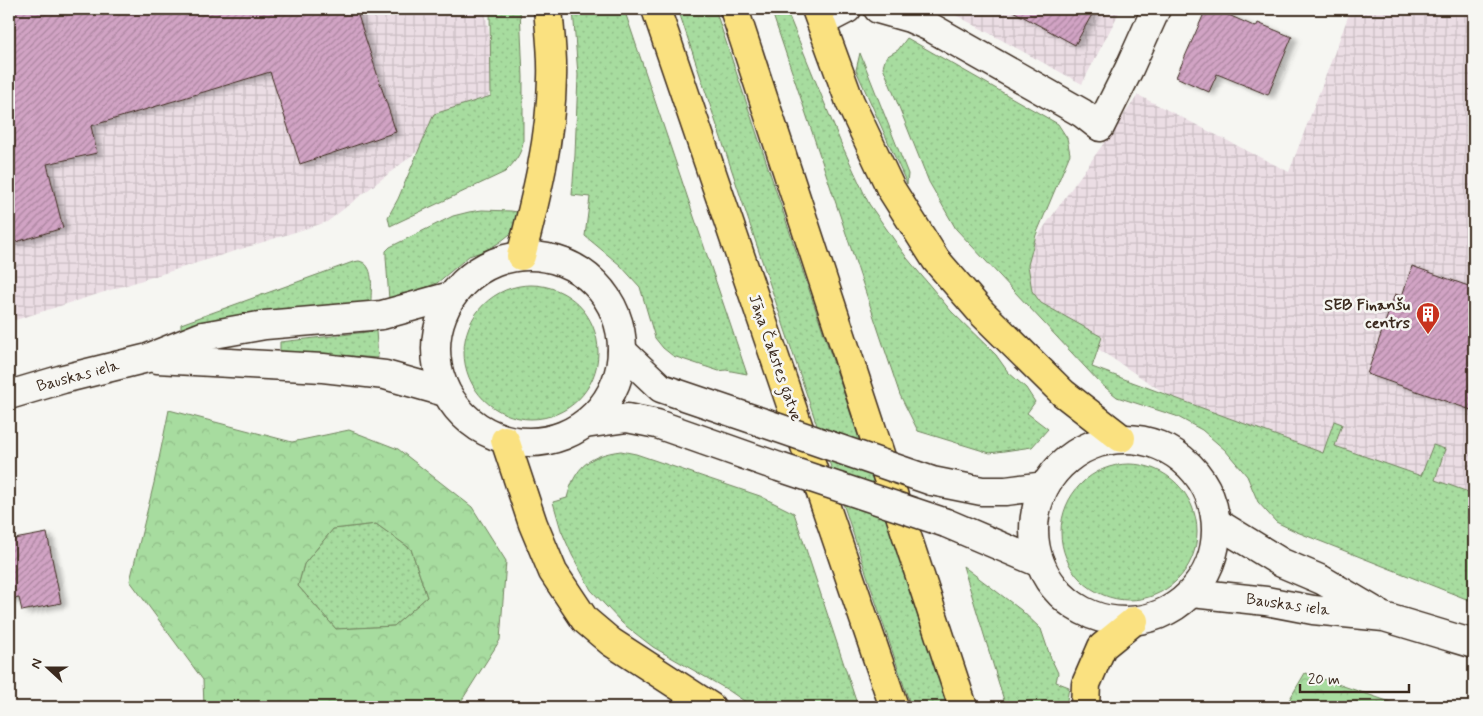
<svg xmlns="http://www.w3.org/2000/svg" width="1483" height="716" font-family="Mynerve,sans-serif">
<defs>
<pattern id="industrial-grid" width="8" height="8" patternUnits="userSpaceOnUse" patternTransform="scale(1.25)"><rect width="8" height="8" fill="#ebdde4"/><path d="M0 4h8M4 0v8" fill="none" stroke="#cabec3"/></pattern>
<pattern id="grass-dots" width="8" height="8" patternUnits="userSpaceOnUse" patternTransform="scale(1.25)"><rect width="8" height="8" fill="#a7dc9f"/><path d="M2 2h.1M6 6h.1" fill="none" stroke="#91bd88" stroke-width="1.8" stroke-linecap="round"/></pattern>
<pattern id="forest-crowns" width="20" height="18" patternUnits="userSpaceOnUse" patternTransform="scale(1.25)"><rect width="20" height="18" fill="#a7dc9f"/><path d="M2 6a3 3 0 1 1 6 0M12 15a3 3 0 1 1 6 0" fill="none" stroke="#91bd88"/></pattern>
<pattern id="building-hatch" width="6" height="6" patternUnits="userSpaceOnUse" patternTransform="scale(1.25)"><rect width="6" height="6" fill="#d1a3c4"/><path d="M-1 1l2-2M0 6l6-6M5 7l2-2" fill="none" stroke="#ab859f"/></pattern>
<filter id="shadow"><feDropShadow dx="5.5" dy="3" stdDeviation="2.5" flood-color="#0004"/></filter>
</defs>
<rect width="100%" height="100%" fill="#f6f6f2"/>
<filter id="ink" filterUnits="userSpaceOnUse"><feTurbulence type="fractalNoise" baseFrequency=".02" numOctaves="2"/><feDisplacementMap in="SourceGraphic" scale="10" xChannelSelector="R" yChannelSelector="G"/><feConvolveMatrix kernelMatrix="1 2 1 2 8 2 1 2 1" color-interpolation-filters="sRGB"/></filter>
<g filter="url(#ink)">
<!-- industrial -->
<g fill="url(#industrial-grid)">
<polygon points="9,9 485,9 498,88 327,222 9,322"/>
<polygon points="945,9 1121,9 1082,84"/>
<polygon points="1351,9 1474,9 1474,586 1234,439 1083,339 1037,305 1010,275 1138,95 1289,172"/>
</g>
<!-- grass -->
<g fill="url(#grass-dots)" stroke="#71835e">
<path d="M 490,9 L 520,9 L 523,77 L 523,142 C 521,155 514,163 505,172 L 390,226 L 388,217 L 398,199 L 434,114 L 491,96 Z"/>
<polygon points="573,9 624,9 747,374 726,370 719,371 673,356 663,348 655,338 640,287 620,265 585,236 590,197 572,195 575,155 578,75"/>
<polygon points="678,9 715,9 949,707 911,707"/>
<polygon points="771,9 786,9 840,141 869,204 907,258 951,311 996,355 1008,372 1026,388 1035,402 1027,413 1048,429 1032,447 990,453 918,431 900,395"/>
<polygon points="907,38 1058,124 1067,138 1070,154 1036,235 1028,265 1032,291 1041,303 1102,337 1092,367 1323,453 1334,421 1342,424 1335,446 1421,476 1433,445 1445,449 1435,480 1474,494 1474,602 1297,532 1276,522 1258,502 1247,476 1225,450 1202,430 1176,416 1117,397 1100,383 956,229 929,182 883,67 886,57 898,50"/>
<polygon points="860,53 908,174 907,184 856,70"/>
<polygon points="482,210 511,211 524,213 514,231 500,242 487,250 469,256 437,283 404,296 389,300 386,257 386,251 390,247 453,216 469,212"/>
<path d="M 359,261 C 375,264 371,288 371,301 L 181,330 L 181,324 L 353,262 Z"/>
<circle cx="531" cy="352" r="67"/>
<polygon points="376,331 378,358 280,351 280,342"/>
<path d="M 621,451 L 636,454 L 760,496 L 794,513 L 858,707 L 753,707 L 728,690 L 653,647 L 622,623 L 591,590 L 572,555 L 561,530 L 553,502 L 567,498 C 575,467 589,455 621,451 Z"/>
<circle cx="1129" cy="532" r="68"/>
<polygon points="376,524 411,549 427,597 394,626 336,629 298,586 304,564 333,529"/>
<polygon points="963,566 1021,610 1041,629 1050,656 1058,673 1056,682 1069,687 1066,707 1006,707"/>
</g>
<!-- forest -->
<g fill="url(#forest-crowns)" stroke="#71835e" fill-rule="evenodd">
<path d="M 169,410 L 292,442 L 349,430 L 398,449 L 472,507 L 506,561 L 500,640 L 462,700 L 452,707 L 204,707 L 203,680 L 130,581 L 154,483 ZM 376,524 L 411,549 L 427,597 L 394,626 L 336,629 L 298,586 L 304,564 L 333,529 Z"/>
<polygon points="1305,673 1405,707 1285,707"/>
</g>
<!-- building -->
<g fill="url(#building-hatch)" stroke="#3b2a1e" filter="url(#shadow)">
<polygon points="9,9 356,9 396,132 300,164 270,72 91,126 97,153 47,164 63,228 9,244"/>
<polygon points="1009,9 1095,9 1075,45"/>
<polygon points="1206,9 1215,9 1256,27 1258,23 1292,37 1268,95 1217,74 1209,92 1176,77"/>
<polygon points="1412,266 1474,288 1474,411 1367,374 1395,294 1402,296"/>
<polygon points="47,533 61,603 22,611 19,598 9,600 9,540"/>
</g>
<g fill="none" stroke-linecap="round" stroke-linejoin="round">
<!-- minor casing -->
<g stroke="#3b2a1e" stroke-width="31">
<g id="minor">
<polyline points="878,9 910,18 930,27 1038,88 1082,113 1100,127 1129,69 1156,9"/>
<polyline points="822,22 847,9"/>
</g>
</g>
<!-- tertiary casing -->
<g stroke="#3b2a1e" stroke-width="31">
<g id="tertiary">
<polyline points="157,359 323,368 385,375 445,392"/>
<polyline points="9,395 63,379 148,358 203,336 265,325 382,315 451,296"/>
</g>
</g>
<!-- secondary casing -->
<g stroke="#3b2a1e" stroke-width="31">
<g id="secondary">
<circle cx="529" cy="349" r="93"/>
<polyline points="622,351 661,388 764,423"/>
<polyline points="585,424 627,418 657,424 779,467"/>
<circle cx="1125" cy="530" r="91"/>
<polyline points="932,481 982,491 1006,491 1045,486"/>
<polyline points="946,523 1040,563"/>
<polyline points="1217,523 1282,563 1322,580 1376,612"/>
<polyline points="1192,593 1266,601 1313,610 1384,617 1474,644"/>
</g>
</g>
<!-- trunk casing -->
<g stroke="#3b2a1e" stroke-width="31">
<g id="trunk">
<polyline points="656,9 894,707"/>
<polyline points="734,9 963,707"/>
<polyline points="816,9 850,102 891,189 936,260 982,313 1063,393 1121,438"/>
<path d="M 521,256 C 536,198 551,138 552,78 C 553,55 550,32 548,9"/>
<polyline points="505,440 533,524 553,572 585,620 611,642 711,707"/>
<polyline points="1085,707 1086,684 1102,647 1134,621"/>
</g>
</g>
<!-- minor -->
<use href="#minor" stroke="#f6f6f2" stroke-width="28"/>
<!-- tertiary -->
<use href="#tertiary" stroke="#f6f6f2" stroke-width="28"/>
<!-- secondary -->
<use href="#secondary" stroke="#f6f6f2" stroke-width="28"/>
<!-- trunk -->
<use href="#trunk" stroke="#fae180" stroke-width="28"/>
<!-- secondary-bridge casing -->
<g stroke="#3b2a1e" stroke-width="31" stroke-linecap="butt">
<g id="secondary-bridge">
<polyline points="764,423 932,481"/>
<polyline points="779,467 946,523"/>
</g>
</g>
<!-- secondary-bridge -->
<use href="#secondary-bridge" stroke="#f6f6f2" stroke-width="28"/>
</g>
</g>
<!-- icons -->
<defs>
<g id="building-pin" transform="scale(1.25)"><path d="M0 17L-7.5 6A9.5 9.5 0 1 1 7.5 6Z" fill="#c8321e" stroke="#f6f6f2"/><path d="M-4-6H4V6H1V3H-1V6H-4ZM-2.5-4.3h1.7v1.8h-1.7ZM.8-4.3h1.7v1.8H.8ZM-2.5-1h1.7V.8h-1.7ZM.8-1h1.7V.8H.8Z" fill="#fff"/></g>
</defs>
<g fill-rule="evenodd">
<use href="#building-pin" x="1428" y="314"/>
</g>
<g text-anchor="middle" dominant-baseline="central" stroke-width="5" stroke-linejoin="round" paint-order="stroke">
<!-- poi labels -->
<g font-size="16" font-weight="bold" fill="#3b2a1e" stroke="#f6f6f2" text-anchor="end">
<text x="1410" y="305">SEB Finanšu<tspan x="1410" dy="18">centrs</tspan></text>
</g>
<!-- street labels -->
<g font-size="16" fill="#3b2a1e" stroke="#f6f6f2">
<text transform="translate(775 358) rotate(71)">Jāņa Čakstes gatve</text>
<text transform="translate(78 376) rotate(-15)">Bauskas iela</text>
<text transform="translate(1288 605) rotate(8)">Bauskas iela</text>
</g>
</g>
<!-- margin -->
<rect width="1483" height="716" fill="none" stroke="#f6f6f2" stroke-width="30"/>
<rect x="15" y="15" width="1453" height="686" fill="none" stroke="#3b2a1e" stroke-width="2" filter="url(#ink)"/>
<!-- north arrow -->
<g transform="translate(48 668) rotate(291)" stroke="#f6f6f2" stroke-width="4" paint-order="stroke">
<path d="M0-4L9 19L0 12L-9 19Z" fill="#3b2a1e"/>
<text y="-8" font-size="14" font-weight="bold" text-anchor="middle" fill="#3b2a1e">N</text>
</g>
<!-- scale -->
<path d="M1300 684v8h109v-8" fill="none" stroke="#3b2a1e" stroke-width="2.5"/>
<text x="1308" y="684" font-size="15" fill="#3b2a1e" stroke="#f6f6f2" stroke-width="4" paint-order="stroke">20 m</text>
</svg>
